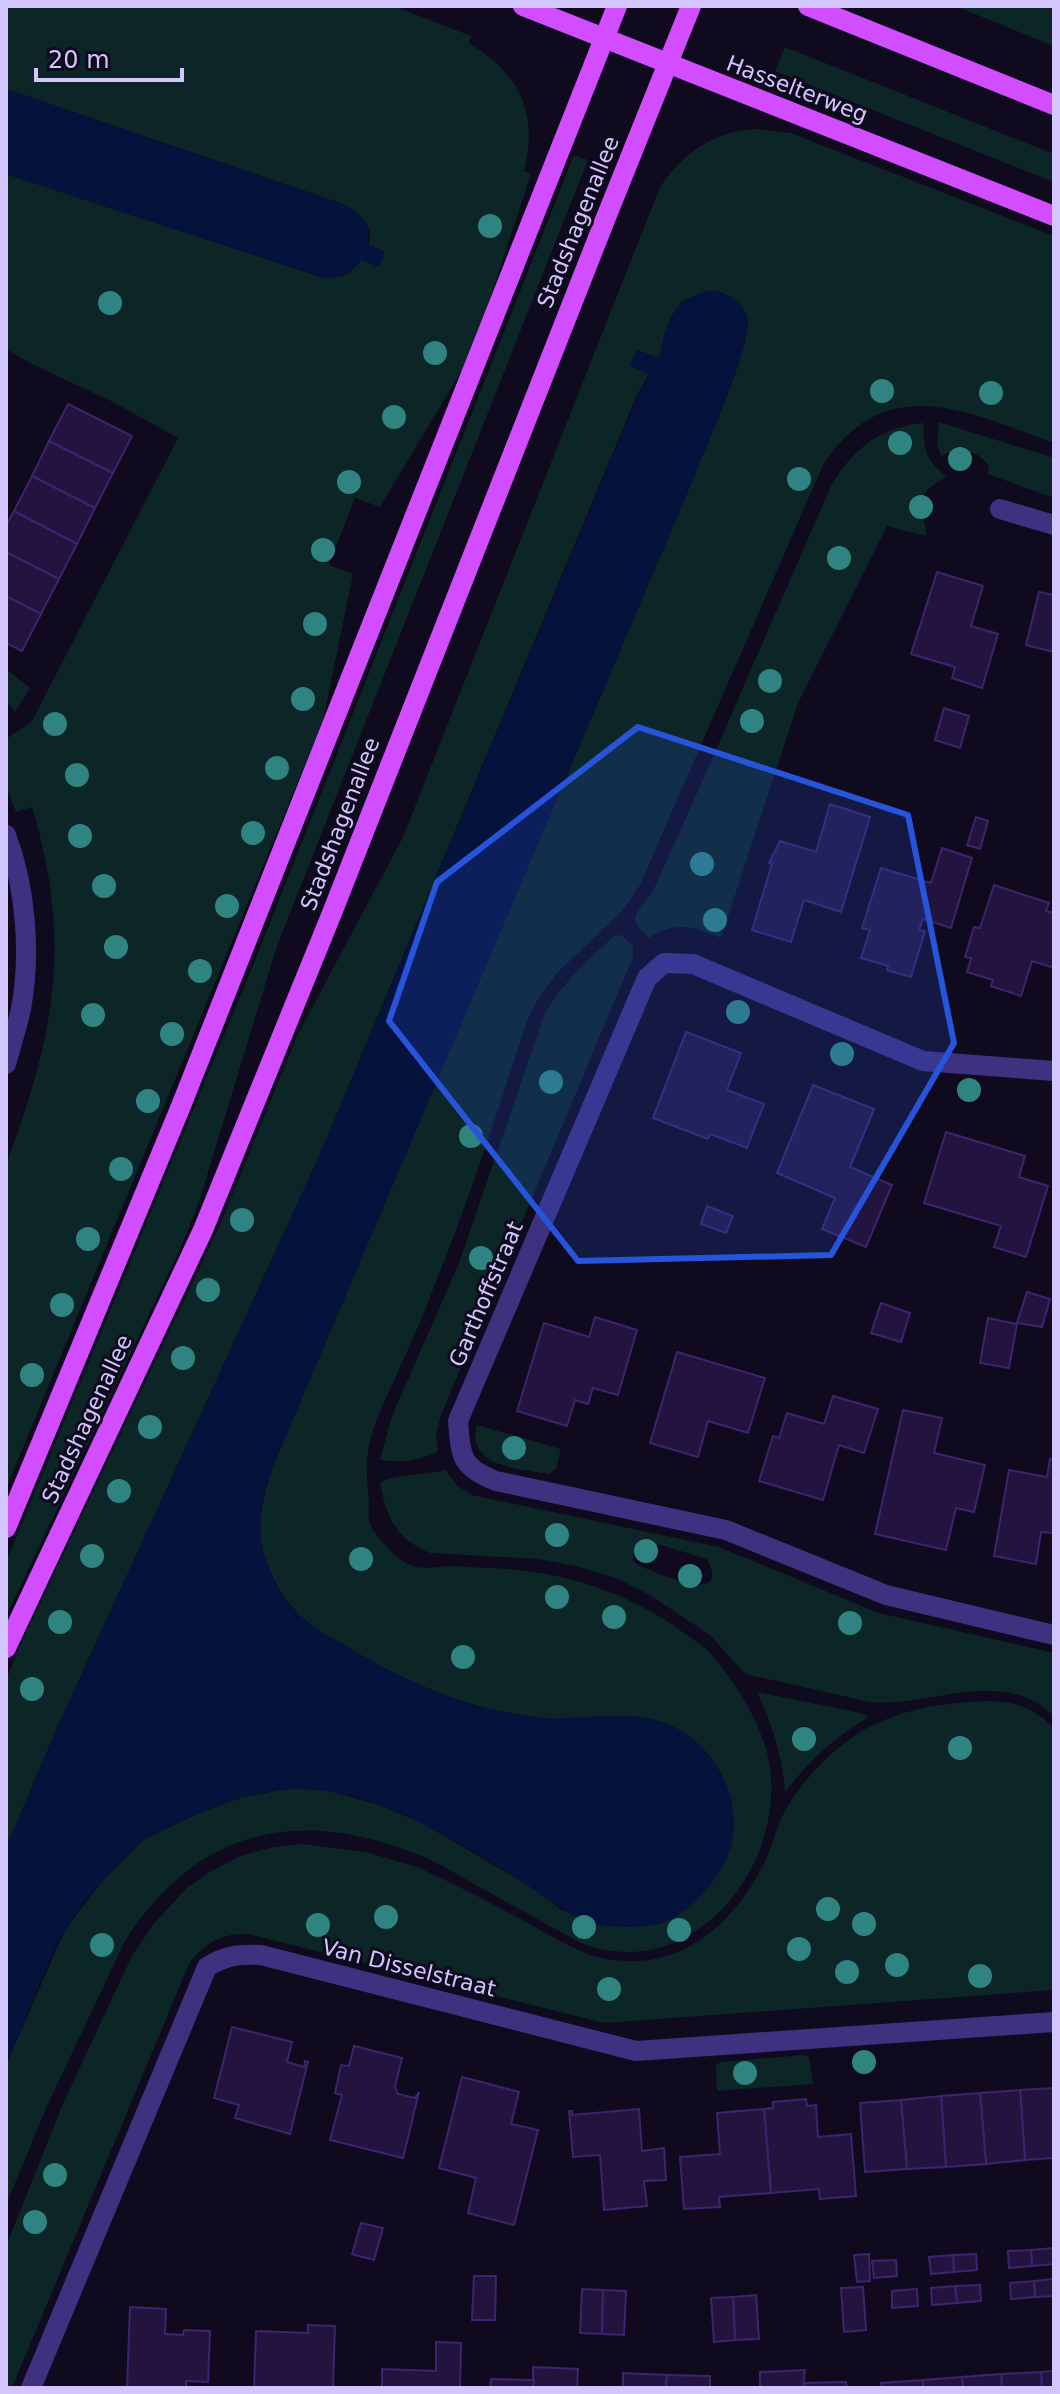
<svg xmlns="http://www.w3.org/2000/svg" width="1060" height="2394" font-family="'DejaVu Sans',sans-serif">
<rect width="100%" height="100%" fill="#0f0a1d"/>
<!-- green -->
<g fill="#0c2527" fill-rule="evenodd">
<path d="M 6,6 L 394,6 L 471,36 L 469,43 C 519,73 539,113 524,171 L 531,174 L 489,302 L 462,370 L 380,507 L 355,498 L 329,565 L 353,574 L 323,721 L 6,1489 L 6,1165 C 54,1035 73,944 32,807 L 16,812 L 6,787 L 6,739 L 32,721 L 178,438 L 113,402 L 32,364 L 6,349 L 6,174 L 321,277 C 329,278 339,278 347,274 C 359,266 374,244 369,229 C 364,216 351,208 340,203 L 6,89 Z"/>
<polygon points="955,6 1044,6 1054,10 1054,46"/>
<polygon points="785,47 1054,154 1054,182 775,71"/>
<path d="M 756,129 L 791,133 L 1054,236 L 1054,443 C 967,412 887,369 823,465 L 640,885 L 622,911 L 556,974 L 535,1004 L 527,1021 C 498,1110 470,1198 435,1284 C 425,1312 413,1339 401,1365 C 390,1390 377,1414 370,1441 C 365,1462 367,1480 369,1501 C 369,1507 368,1515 369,1521 C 373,1535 397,1560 410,1565 C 423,1570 437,1567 451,1566 C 464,1566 478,1568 491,1568 C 563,1571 629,1592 687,1635 C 696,1642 706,1648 713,1656 C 739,1687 769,1735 771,1777 C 778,1877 688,1982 583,1944 C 549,1925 515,1907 481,1888 C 460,1876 439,1863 416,1854 C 296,1806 196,1830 125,1941 L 47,2106 L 6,2205 L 6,2065 L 65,1930 L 104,1879 L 143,1840 L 201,1812 L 243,1797 L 292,1788 L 329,1791 L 379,1805 L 422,1823 L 528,1885 L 563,1911 L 689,1906 L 721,1870 L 666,1723 C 620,1713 579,1723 533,1717 C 465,1708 405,1682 347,1647 C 333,1639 318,1631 306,1621 C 287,1605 271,1578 264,1555 C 255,1524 264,1495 273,1466 L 696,472 C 707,444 753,342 747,319 C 745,308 737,301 728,295 L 682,301 C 670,319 663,336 659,358 L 636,350 L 649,374 L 637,395 L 322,1150 L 57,1728 L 6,1848 L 6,1680 L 18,1650 L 219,1227 L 297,1036 L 403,837 L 660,187 C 683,153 714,131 756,129 Z"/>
<polygon points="574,155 588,160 277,946 199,1202 181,1247 6,1617 6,1562 254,963"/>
<path d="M 939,422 L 1054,458 L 1054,498 L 988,474 L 989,466 C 977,449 960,447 941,456 L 937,444 Z"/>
<path d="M 924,423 C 922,448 927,462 947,477 C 934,483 920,493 922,508 C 922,518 927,525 926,536 L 887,526 L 798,703 L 721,938 C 693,927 676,920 649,938 L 639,928 L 635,920 L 636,914 L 653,891 L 691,807 L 831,486 C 852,449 882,426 924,423 Z"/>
<polygon points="6,669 30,688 15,712 6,700"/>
<path d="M 621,935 L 633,946 L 633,957 L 441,1415 L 436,1435 L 438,1451 C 421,1461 399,1463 380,1460 L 392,1416 L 459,1263 L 544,1016 C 562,983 587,961 614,936 Z"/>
<path d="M 477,1425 L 561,1449 L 556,1469 L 549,1474 C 519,1468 466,1468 477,1425 Z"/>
<path d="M 445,1470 L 458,1486 L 472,1495 L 719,1547 L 879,1613 L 1054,1653 L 1054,1716 C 1000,1665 932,1708 870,1702 L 745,1674 L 711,1636 L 650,1595 L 616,1578 L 576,1566 L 538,1559 L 430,1553 C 396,1539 386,1517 380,1482 C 399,1473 424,1476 445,1470 ZM 643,1543 L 654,1543 L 707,1559 C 733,1609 653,1571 638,1565 L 633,1561 L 633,1554 Z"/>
<path d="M 757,1692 L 865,1714 L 867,1718 C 835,1737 808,1762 785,1792 C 782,1756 772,1724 757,1692 Z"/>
<path d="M 986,1701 C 1013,1701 1036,1707 1054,1729 L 1054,1990 L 604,2023 L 248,1934 C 222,1933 204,1943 189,1964 L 12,2388 L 6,2388 L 6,2246 L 62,2106 L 121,1979 L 133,1954 L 155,1922 L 188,1887 L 208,1873 L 240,1856 L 273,1847 L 302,1844 L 366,1852 L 417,1867 L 439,1877 C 474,1894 508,1912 542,1931 C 559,1940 578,1952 597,1957 C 675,1976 734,1927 766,1859 C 772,1846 775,1832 781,1819 C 790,1800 805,1780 820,1765 C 868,1715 920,1704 986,1701 Z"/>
<polygon points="804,2055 809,2057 813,2084 717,2091 716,2065 720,2062"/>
</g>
<!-- water -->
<g fill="#05123b">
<path d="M 6,89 L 340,203 C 359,212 371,221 368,244 L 385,251 L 379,267 L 361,260 C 351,274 338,278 321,277 L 6,174 Z"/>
<path d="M 715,290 C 728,295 743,302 747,317 C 754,339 706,446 696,472 L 273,1466 C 264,1495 255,1524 264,1554 C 270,1578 288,1608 308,1623 C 318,1631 331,1637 343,1644 C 401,1680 465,1709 534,1717 C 576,1722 624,1708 665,1723 C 712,1741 742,1793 732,1842 C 726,1872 693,1911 665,1922 C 649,1928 616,1928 599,1925 C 566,1918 542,1893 514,1876 C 447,1837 376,1788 295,1789 C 265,1789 235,1799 207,1810 C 190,1817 155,1831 141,1842 C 114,1864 84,1900 66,1929 C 55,1945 48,1964 41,1981 C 29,2009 18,2037 6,2065 L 6,1848 L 57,1728 L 322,1150 L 638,395 L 649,375 L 630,366 L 636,350 L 659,358 C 667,320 673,296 715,290 Z"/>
</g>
<!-- building -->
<g fill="#22143f" stroke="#3c246e" stroke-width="2">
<polygon points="68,404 132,436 113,473 49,441"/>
<polygon points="49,441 113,473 95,508 32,476"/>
<polygon points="32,476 95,508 77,544 14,511"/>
<polygon points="14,511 77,544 59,579 6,552 6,526"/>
<polygon points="6,552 59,579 41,614 6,596"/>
<polygon points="937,572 983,586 971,626 998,634 982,688 952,678 955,667 911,654"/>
<polygon points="1039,592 1054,595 1054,652 1026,645"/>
<polygon points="6,596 41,614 22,651 6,643"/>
<polygon points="944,708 969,716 960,748 935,740"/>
<polygon points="830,804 870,817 841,912 804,900 791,942 752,930 772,864 769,863 780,841 816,852"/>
<polygon points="976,817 988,821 980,849 967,845"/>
<polygon points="942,848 972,858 951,928 923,919 919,930 925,931 911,977 887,970 888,966 861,958 870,930 862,928 881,868 931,883"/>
<polygon points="994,885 1049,903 1046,911 1054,913 1054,968 1032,961 1021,996 991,986 993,980 967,972 971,958 965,957 974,927 980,928"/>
<polygon points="686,1032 741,1053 727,1090 764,1104 747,1148 710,1134 708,1139 653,1118"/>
<polygon points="813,1085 874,1109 850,1167 892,1185 866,1247 822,1229 835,1198 777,1173"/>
<polygon points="946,1132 1025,1156 1019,1177 1048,1186 1026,1257 994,1247 1001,1226 924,1203"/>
<polygon points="707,1206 733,1216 726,1233 701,1224"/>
<polygon points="1027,1292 1050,1299 1042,1327 1017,1323"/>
<polygon points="881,1303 910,1313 901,1342 871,1333"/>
<polygon points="595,1317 637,1330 618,1395 593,1388 588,1404 575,1400 567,1426 517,1411 544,1323 589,1337"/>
<polygon points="988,1318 1017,1324 1009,1368 980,1363"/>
<polygon points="677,1352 765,1378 748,1433 708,1421 698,1457 650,1443"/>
<polygon points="833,1396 878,1409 864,1453 839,1445 823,1500 759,1481 773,1436 779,1438 787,1413 824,1424"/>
<polygon points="903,1410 942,1418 934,1453 985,1465 974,1512 956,1508 946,1550 875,1534"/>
<polygon points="1050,1459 1054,1460 1054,1533 1041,1532 1036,1564 994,1556 1009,1470 1047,1477"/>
<polygon points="232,2027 292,2042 287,2062 304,2067 305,2061 308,2062 290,2134 235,2118 239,2105 214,2098"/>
<polygon points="354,2046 402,2058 395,2087 398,2094 415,2098 419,2092 403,2158 330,2140 342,2095 335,2093 341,2065 349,2066"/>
<polygon points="462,2077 519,2092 511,2124 538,2130 514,2225 468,2213 476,2178 439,2168"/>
<polygon points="1054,2088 1054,2158 1025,2160 1020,2090"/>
<polygon points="1020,2090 1025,2160 986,2164 980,2093"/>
<polygon points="980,2093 986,2164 946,2167 941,2096"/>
<polygon points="941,2096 946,2167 907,2169 901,2100"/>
<polygon points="806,2099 807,2106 816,2105 818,2137 851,2134 856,2196 820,2199 819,2189 771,2193 764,2109 773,2108 773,2102"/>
<polygon points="901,2100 907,2169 865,2172 860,2103"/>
<polygon points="639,2109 642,2151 664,2148 666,2180 644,2181 647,2206 604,2210 600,2155 573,2157 569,2111 572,2111 572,2115"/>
<polygon points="764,2109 771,2193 719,2197 720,2207 684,2209 680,2157 720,2154 717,2113"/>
<polygon points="361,2223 383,2228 374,2260 352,2254"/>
<polygon points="1054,2248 1054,2264 1032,2266 1031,2250"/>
<polygon points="1031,2250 1032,2266 1009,2268 1008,2251"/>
<polygon points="869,2254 870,2281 857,2282 854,2255"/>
<polygon points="976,2254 977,2270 954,2272 953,2255"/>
<polygon points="953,2255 954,2272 931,2274 929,2257"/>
<polygon points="896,2260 897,2276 874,2278 872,2261"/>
<polygon points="474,2276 496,2276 495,2320 472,2320"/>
<polygon points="1054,2279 1054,2296 1035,2297 1034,2281"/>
<polygon points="1034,2281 1035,2297 1011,2299 1010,2283"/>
<polygon points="980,2285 981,2301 957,2303 955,2286"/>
<polygon points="955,2286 957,2303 932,2305 931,2288"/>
<polygon points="863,2287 866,2330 844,2332 841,2288"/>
<polygon points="582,2289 603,2290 602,2334 580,2333"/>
<polygon points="917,2289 918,2306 892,2308 892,2291"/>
<polygon points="603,2290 626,2291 624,2335 602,2334"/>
<polygon points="756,2295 759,2339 735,2340 733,2297"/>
<polygon points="733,2297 735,2340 714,2342 711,2298"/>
<polygon points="130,2307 166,2309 165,2334 183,2335 184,2330 210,2331 208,2382 186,2381 186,2388 127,2388"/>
<polygon points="308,2325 335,2326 333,2388 254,2388 256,2331 308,2333"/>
<polygon points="436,2342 461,2343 460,2388 382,2388 382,2369 436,2371"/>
<polygon points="533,2367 578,2369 577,2388 533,2388"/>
<polygon points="805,2370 803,2388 760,2388 760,2372"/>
<polygon points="1054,2371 1054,2388 1042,2388 1041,2372"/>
<polygon points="1041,2372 1042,2388 1002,2388 1001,2374"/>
<polygon points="623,2373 667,2375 666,2388 623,2388"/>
<polygon points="1001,2374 1002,2388 963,2388 962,2377"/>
<polygon points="667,2375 710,2376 710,2388 666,2388"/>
<polygon points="962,2377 963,2388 923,2388 923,2380"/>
<polygon points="491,2379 534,2380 533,2388 490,2388"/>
<polygon points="923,2380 923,2388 882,2388 881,2383"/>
<polygon points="846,2382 847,2388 803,2388 805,2383"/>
</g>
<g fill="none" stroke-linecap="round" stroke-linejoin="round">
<!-- minor -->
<g stroke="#3d3180" stroke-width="20">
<polyline points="1000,509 1054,525"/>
<path d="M 6,835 C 26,887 31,954 21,1009 C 17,1027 11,1046 6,1064"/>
<path d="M 1054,1071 L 923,1061 L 693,964 L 664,963 L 647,978 L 458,1421 C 461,1456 460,1467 496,1481 L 726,1530 L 886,1595 L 1054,1635"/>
<path d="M 31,2388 L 207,1967 C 226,1955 240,1954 261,1955 L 636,2051 L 1054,2022"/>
</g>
<!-- major -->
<g stroke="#d24dff" stroke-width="20">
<polyline points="523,6 1054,216"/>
<polyline points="808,6 1054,105"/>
<polyline points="6,1528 181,1106 617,6"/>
<polyline points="6,1648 203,1230 332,913 605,220 691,6"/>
</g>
</g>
<!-- trees -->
<g fill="#2f8481">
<circle cx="490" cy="226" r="12"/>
<circle cx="110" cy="303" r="12"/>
<circle cx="435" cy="353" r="12"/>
<circle cx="882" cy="391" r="12"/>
<circle cx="991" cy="393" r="12"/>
<circle cx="394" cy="417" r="12"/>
<circle cx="900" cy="443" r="12"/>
<circle cx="960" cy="459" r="12"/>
<circle cx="799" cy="479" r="12"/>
<circle cx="349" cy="482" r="12"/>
<circle cx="921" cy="507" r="12"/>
<circle cx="323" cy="550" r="12"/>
<circle cx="839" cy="558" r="12"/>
<circle cx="315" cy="624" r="12"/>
<circle cx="770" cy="681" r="12"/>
<circle cx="303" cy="699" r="12"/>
<circle cx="752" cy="721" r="12"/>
<circle cx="55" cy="724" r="12"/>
<circle cx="277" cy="768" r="12"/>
<circle cx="77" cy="775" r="12"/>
<circle cx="253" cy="833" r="12"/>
<circle cx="80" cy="836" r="12"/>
<circle cx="702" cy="864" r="12"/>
<circle cx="104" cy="886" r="12"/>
<circle cx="227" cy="906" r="12"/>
<circle cx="715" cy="920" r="12"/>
<circle cx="116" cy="947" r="12"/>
<circle cx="200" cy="971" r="12"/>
<circle cx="738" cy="1012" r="12"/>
<circle cx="93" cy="1015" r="12"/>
<circle cx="172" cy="1034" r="12"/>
<circle cx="842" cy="1054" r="12"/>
<circle cx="551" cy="1082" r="12"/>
<circle cx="969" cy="1090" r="12"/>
<circle cx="148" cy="1101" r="12"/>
<circle cx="471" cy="1136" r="12"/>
<circle cx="121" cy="1169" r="12"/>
<circle cx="242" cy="1220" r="12"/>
<circle cx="88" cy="1239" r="12"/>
<circle cx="481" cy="1258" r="12"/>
<circle cx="208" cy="1290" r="12"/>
<circle cx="62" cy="1305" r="12"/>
<circle cx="183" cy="1358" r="12"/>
<circle cx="32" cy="1375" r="12"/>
<circle cx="150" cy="1427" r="12"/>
<circle cx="514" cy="1448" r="12"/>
<circle cx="119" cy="1491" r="12"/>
<circle cx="557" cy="1535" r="12"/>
<circle cx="646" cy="1551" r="12"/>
<circle cx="92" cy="1556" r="12"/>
<circle cx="361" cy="1559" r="12"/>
<circle cx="690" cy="1576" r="12"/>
<circle cx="557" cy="1597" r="12"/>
<circle cx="614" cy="1617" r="12"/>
<circle cx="60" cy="1622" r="12"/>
<circle cx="850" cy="1623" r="12"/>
<circle cx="463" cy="1657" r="12"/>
<circle cx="32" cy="1689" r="12"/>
<circle cx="804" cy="1739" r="12"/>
<circle cx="960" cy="1748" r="12"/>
<circle cx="828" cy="1909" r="12"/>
<circle cx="386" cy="1917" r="12"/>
<circle cx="864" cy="1924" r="12"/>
<circle cx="318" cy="1925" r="12"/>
<circle cx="584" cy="1927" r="12"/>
<circle cx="679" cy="1930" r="12"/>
<circle cx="102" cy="1945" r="12"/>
<circle cx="799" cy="1949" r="12"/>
<circle cx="897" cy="1965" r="12"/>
<circle cx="847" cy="1972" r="12"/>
<circle cx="980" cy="1976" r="12"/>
<circle cx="609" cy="1989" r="12"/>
<circle cx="864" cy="2062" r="12"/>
<circle cx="745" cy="2073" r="12"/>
<circle cx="55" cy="2175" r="12"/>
<circle cx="35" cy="2222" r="12"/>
</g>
<!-- marked area -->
<path fill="#2654da" fill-opacity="0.2" stroke="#2654da" stroke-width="6" stroke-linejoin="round" d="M 638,727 L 908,815 L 954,1043 L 831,1255 L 578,1261 L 389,1021 L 437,882 Z"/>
<g text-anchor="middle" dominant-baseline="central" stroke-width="6" stroke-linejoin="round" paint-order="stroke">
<!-- street labels -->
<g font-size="22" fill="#d3c6ff" stroke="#0f0a1d">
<text transform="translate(797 89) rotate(21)">Hasselterweg</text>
<text transform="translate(578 222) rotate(-68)">Stadshagenallee</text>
<text transform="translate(340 824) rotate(-69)">Stadshagenallee</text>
<text transform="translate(486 1294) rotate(-67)">Garthoffstraat</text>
<text transform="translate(87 1419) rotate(-65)">Stadshagenallee</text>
<text transform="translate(409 1968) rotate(14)">Van Disselstraat</text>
</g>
</g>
<!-- border -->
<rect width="1060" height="2394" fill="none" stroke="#d3c6ff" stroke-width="16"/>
<!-- scale -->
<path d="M36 68v12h146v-12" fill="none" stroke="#d3c6ff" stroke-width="4"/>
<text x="48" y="68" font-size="24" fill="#d3c6ff" stroke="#0f0a1d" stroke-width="6" paint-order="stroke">20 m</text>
</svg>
